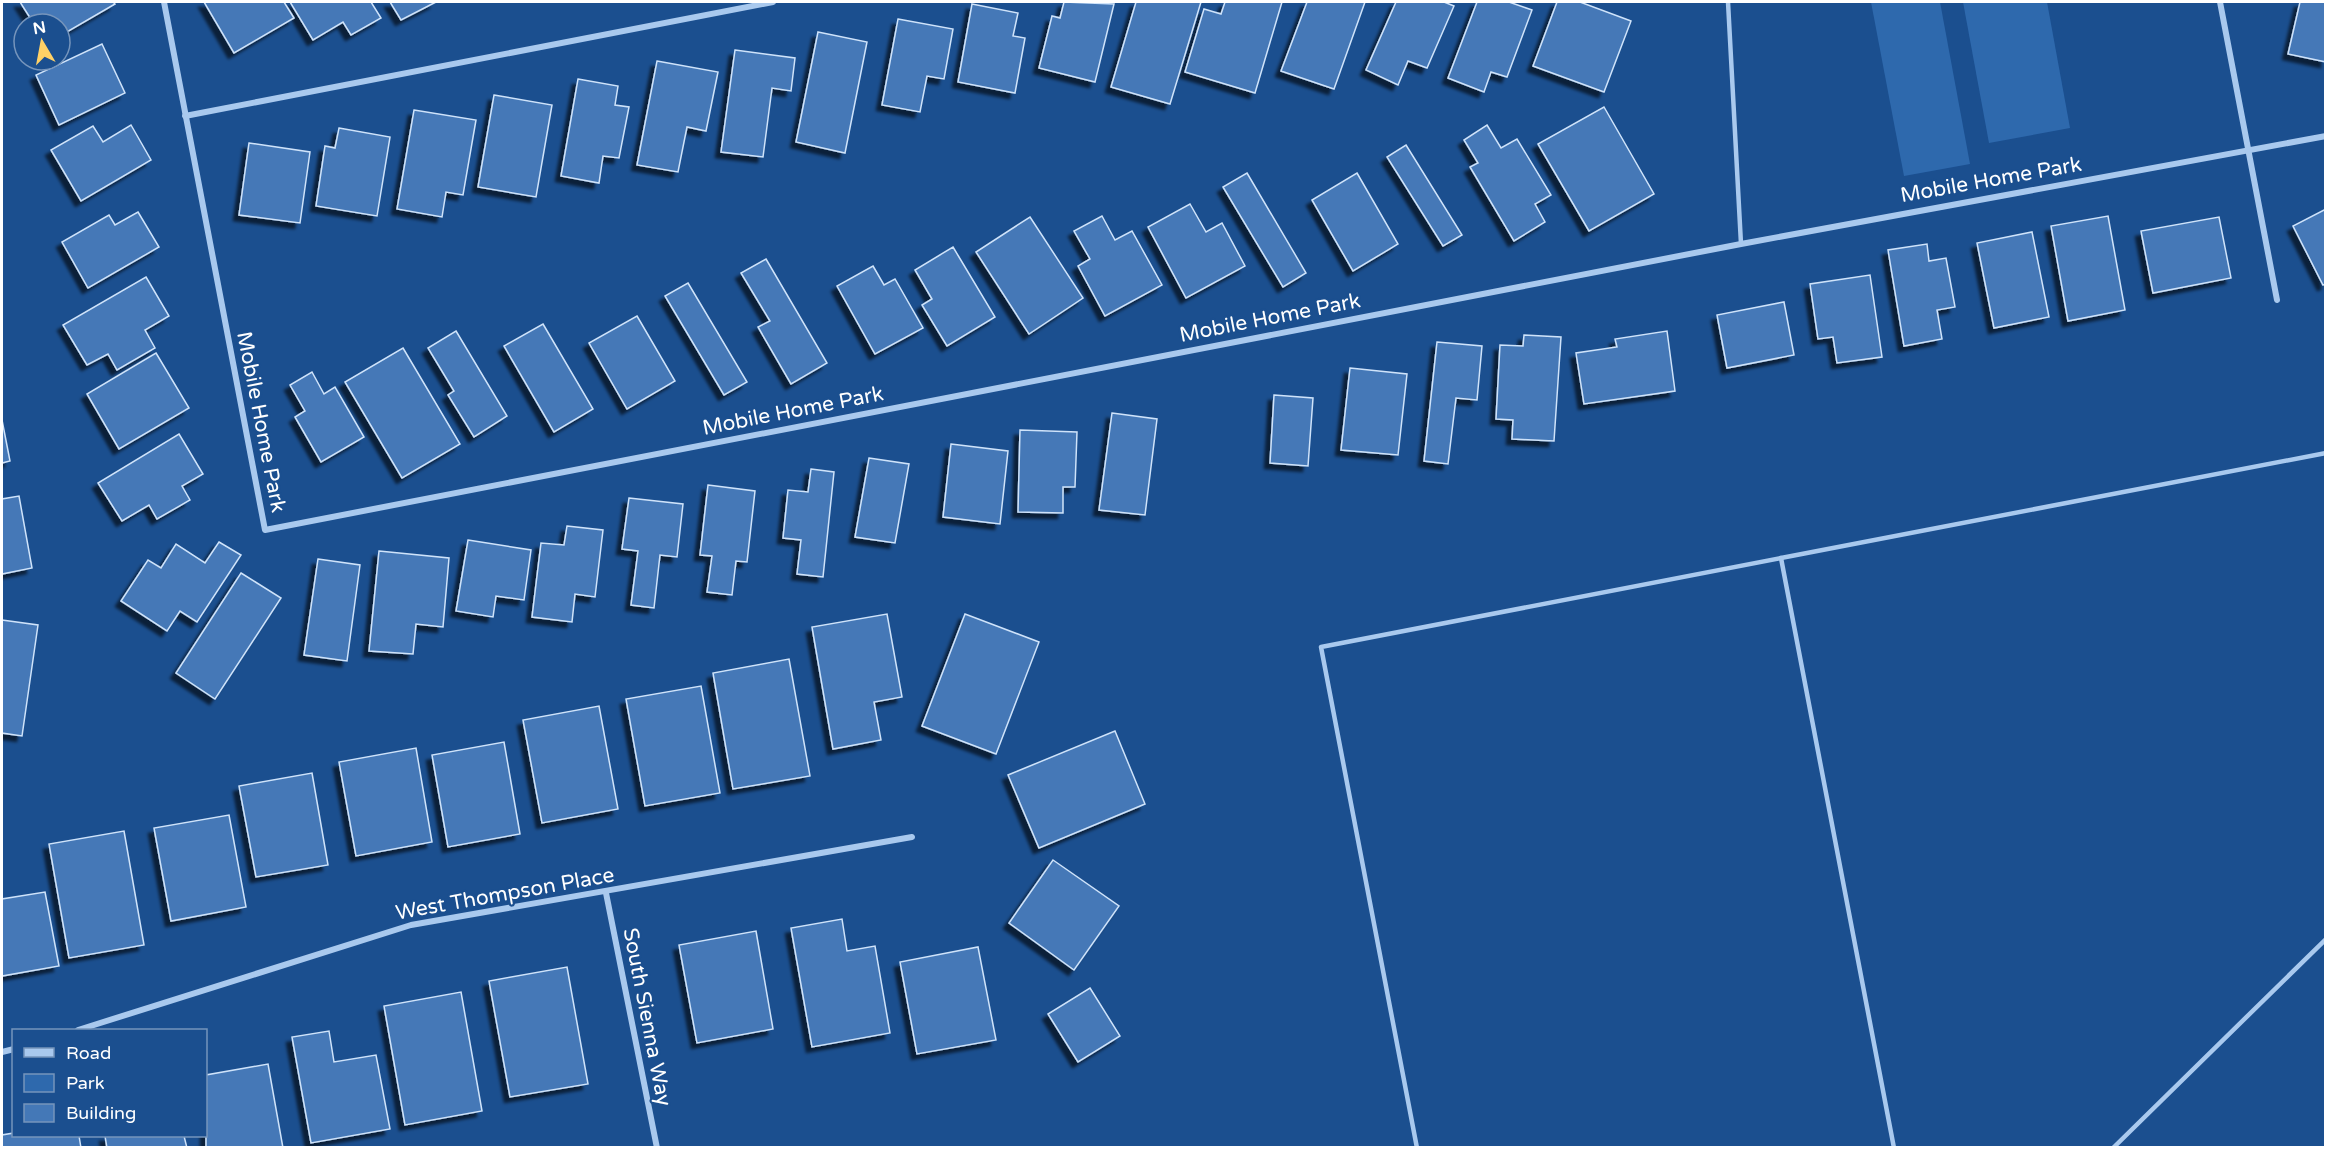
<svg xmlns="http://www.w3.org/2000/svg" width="2327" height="1149" font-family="'Varela Round',sans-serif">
<defs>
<filter id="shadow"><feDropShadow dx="-5.5" dy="5.5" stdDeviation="1.5" flood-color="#0009"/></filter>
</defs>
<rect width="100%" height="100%" fill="#1b4f8f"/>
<!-- green -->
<g fill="#2e69ad">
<polygon points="1871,2 1940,2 1970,164 1904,176"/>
<polygon points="1963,2 2047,2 2070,128 1989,143"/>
</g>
<!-- building -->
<g fill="#4478b7" stroke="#cfe3fa" stroke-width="1.5" filter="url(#shadow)">
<polygon points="20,2 113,2 115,4 60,36 60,24 34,24"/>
<polygon points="204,2 284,2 294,18 234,53"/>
<polygon points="290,2 371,2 381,18 351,35 343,22 313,40"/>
<polygon points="390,2 436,2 401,20"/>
<polygon points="1064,2 1114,4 1095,82 1039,68 1052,16 1060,18"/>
<polygon points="1136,2 1201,2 1170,104 1111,87"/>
<polygon points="1225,2 1282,2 1255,93 1185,72 1204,9 1221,14"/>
<polygon points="1307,2 1365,2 1334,89 1281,71"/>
<polygon points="1396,2 1444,2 1454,6 1427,68 1408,61 1398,85 1366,70"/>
<polygon points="1477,2 1509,2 1532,10 1507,77 1491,72 1484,92 1448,78"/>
<polygon points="1557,2 1580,2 1631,21 1604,92 1533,66"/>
<polygon points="2300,2 2326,2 2326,62 2288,54"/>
<polygon points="972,4 1018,13 1013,36 1025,38 1015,93 958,82"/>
<polygon points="898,19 953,29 944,79 927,76 920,112 882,105"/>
<polygon points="818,32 867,42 845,153 796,142"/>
<polygon points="102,44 125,93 59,125 36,75"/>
<polygon points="735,50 795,58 791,91 772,88 763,157 721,152"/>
<polygon points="657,61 718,72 706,131 687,127 678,172 637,165"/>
<polygon points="578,79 618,86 615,105 629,107 619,158 603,156 599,183 561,176"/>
<polygon points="494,95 552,105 536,197 478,187"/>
<polygon points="1604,107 1654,194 1589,231 1538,144"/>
<polygon points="414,110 476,120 463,195 446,192 442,217 397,209"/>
<polygon points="131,125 151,160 81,201 51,150 93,126 103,142"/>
<polygon points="1487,125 1501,148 1517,139 1551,195 1535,204 1545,222 1514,241 1470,167 1478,163 1464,140"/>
<polygon points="339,128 390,137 377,216 316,206 325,146 335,148"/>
<polygon points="249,143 310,152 300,223 239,215"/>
<polygon points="1406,145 1462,235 1443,246 1387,157"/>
<polygon points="1247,173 1306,273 1283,287 1223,187"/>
<polygon points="1357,173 1398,244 1353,271 1312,200"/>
<polygon points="1190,204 1206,232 1222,223 1245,266 1186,298 1148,227"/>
<polygon points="2326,209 2326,284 2323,285 2293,226"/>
<polygon points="138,212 159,247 88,288 62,242 109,215 115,225"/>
<polygon points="1102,216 1115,240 1132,231 1162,285 1105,316 1078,266 1090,259 1074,231"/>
<polygon points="2108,216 2125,310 2068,321 2051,226"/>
<polygon points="1030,217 1083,298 1029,334 976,252"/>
<polygon points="2219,217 2231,278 2153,293 2141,231"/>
<polygon points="2032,232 2049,317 1994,328 1977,243"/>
<polygon points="1927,244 1929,261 1946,258 1955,307 1937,310 1942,339 1904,346 1888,250"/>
<polygon points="953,247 995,317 947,346 922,305 932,299 915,270"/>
<polygon points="766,259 827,363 791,384 758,327 770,321 741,273"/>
<polygon points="873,266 884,285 895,279 923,328 875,354 837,286"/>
<polygon points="1870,275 1882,357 1837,363 1833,337 1818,339 1810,284"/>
<polygon points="146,277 169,316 145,330 155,348 117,370 108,354 87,365 63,325"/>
<polygon points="688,283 747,382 724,395 665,296"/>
<polygon points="1784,302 1794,355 1727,368 1717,315"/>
<polygon points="637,316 675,381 627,409 589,343"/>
<polygon points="543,324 593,409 554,432 504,346"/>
<polygon points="456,331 507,416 474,437 448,395 454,391 428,348"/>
<polygon points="1667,331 1675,391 1584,404 1576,353 1617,347 1615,339"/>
<polygon points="1524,335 1561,337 1554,441 1512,439 1513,420 1496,419 1500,345 1523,346"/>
<polygon points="1437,342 1482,346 1477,400 1456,398 1448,464 1424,461"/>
<polygon points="403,348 460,444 402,478 345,382"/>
<polygon points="156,353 189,408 119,449 87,394"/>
<polygon points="1350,368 1407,374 1398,455 1341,450"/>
<polygon points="312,372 324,394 335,387 364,437 321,462 295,417 305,411 290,385"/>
<polygon points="1274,395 1313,398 1308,466 1270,463"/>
<polygon points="1112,413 1157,419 1145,515 1099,510"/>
<polygon points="2,420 10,461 2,463"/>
<polygon points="1020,430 1077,432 1075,487 1063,487 1063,513 1018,512"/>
<polygon points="179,434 203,474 182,486 190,500 157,519 149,505 122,521 98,483"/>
<polygon points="951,444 1008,451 1000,524 943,517"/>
<polygon points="869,458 909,464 895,543 855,537"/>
<polygon points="811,469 834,472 823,577 797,574 801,540 783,538 788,490 808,492"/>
<polygon points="708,485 755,491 747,562 736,561 732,595 707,592 712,556 700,555"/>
<polygon points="19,496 32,568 2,574 2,499"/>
<polygon points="629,498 683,504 677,557 660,555 654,608 631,605 638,551 622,549"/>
<polygon points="567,526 603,530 595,597 575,594 572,622 532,617 541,543 564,545"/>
<polygon points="468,540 531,550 524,600 496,596 493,617 456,611"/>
<polygon points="219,542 241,555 197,622 180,611 167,631 121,601 148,560 161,568 176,544 205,563"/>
<polygon points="379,551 449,558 443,627 416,624 413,654 369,651"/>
<polygon points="318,559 360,565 347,661 304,655"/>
<polygon points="241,573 281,598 215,699 176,673"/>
<polygon points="887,614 902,697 874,702 881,740 833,749 812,627"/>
<polygon points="965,614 1039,642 996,754 922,726"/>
<polygon points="2,620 38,625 22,736 2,733"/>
<polygon points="789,659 810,776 733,789 713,673"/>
<polygon points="701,686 720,793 645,806 626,699"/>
<polygon points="599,706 618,809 542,823 523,720"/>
<polygon points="1115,731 1145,804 1039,848 1008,775"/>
<polygon points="504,742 520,834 448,847 432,755"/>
<polygon points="416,748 432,842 356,856 339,762"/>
<polygon points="312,773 328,865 256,877 239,786"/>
<polygon points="229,815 246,907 171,921 154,828"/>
<polygon points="124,831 144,945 69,958 49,844"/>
<polygon points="1053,860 1119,906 1074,970 1009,923"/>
<polygon points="45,892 59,966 2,976 2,899"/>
<polygon points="842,919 847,951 875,946 890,1033 812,1047 791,928"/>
<polygon points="756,931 773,1029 697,1043 679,945"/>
<polygon points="978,947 996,1040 917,1054 900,962"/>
<polygon points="567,967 588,1084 510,1097 489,981"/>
<polygon points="1090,988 1120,1036 1078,1062 1048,1014"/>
<polygon points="461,992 482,1111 405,1125 384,1006"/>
<polygon points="329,1031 334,1062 376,1055 390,1129 311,1143 292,1037"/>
<polygon points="268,1064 283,1148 206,1148 206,1075"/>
<polygon points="14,1133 14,1136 79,1136 81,1148 2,1148 2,1135"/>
<polygon points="105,1136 184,1136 187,1148 107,1148"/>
</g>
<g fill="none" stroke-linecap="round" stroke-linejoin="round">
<!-- service -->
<g stroke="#a9c9ee" stroke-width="4.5">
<polyline points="1728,2 1741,244"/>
<polyline points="1781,558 2326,453"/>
<polyline points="1417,1148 1321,647 1781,558 1894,1148"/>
<polyline points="2113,1148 2326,939"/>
</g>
<!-- minor -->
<g stroke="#a9c9ee" stroke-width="6">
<polyline points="164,2 265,530 1741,244 2326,136"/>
<polyline points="2220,2 2277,300"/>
<polyline points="185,116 773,2"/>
<polyline points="606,893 657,1148"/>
<polyline points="78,1030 411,925 912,837"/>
<polyline points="2,1052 14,1049"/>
</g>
</g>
<g text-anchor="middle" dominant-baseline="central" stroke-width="4.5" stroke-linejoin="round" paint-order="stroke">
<!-- street labels -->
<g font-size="21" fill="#fff" stroke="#1b4f8f">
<text transform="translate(1991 180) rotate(-10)">Mobile Home Park</text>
<text transform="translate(1270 318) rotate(-11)">Mobile Home Park</text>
<text transform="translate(793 411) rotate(-11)">Mobile Home Park</text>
<text transform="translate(261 422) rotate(79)">Mobile Home Park</text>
<text transform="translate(505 894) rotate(-10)">West Thompson Place</text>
<text transform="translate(647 1017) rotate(79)">South Sienna Way</text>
</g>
</g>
<!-- border -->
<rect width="2327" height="1149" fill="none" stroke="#ffffff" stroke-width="6"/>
<!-- legend -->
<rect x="12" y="1029" width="195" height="108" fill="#1b4f8f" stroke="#7695bc" stroke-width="1.5"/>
<rect x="24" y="1048" width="30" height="9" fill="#a9c9ee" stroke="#7695bc" stroke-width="1.5"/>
<text x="66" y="1059" font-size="18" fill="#ffffff">Road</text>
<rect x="24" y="1074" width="30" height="18" fill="#2e69ad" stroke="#7695bc" stroke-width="1.5"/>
<text x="66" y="1089" font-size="18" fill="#ffffff">Park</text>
<rect x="24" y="1104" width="30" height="18" fill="#4478b7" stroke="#7695bc" stroke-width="1.5"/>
<text x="66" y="1119" font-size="18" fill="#ffffff">Building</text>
<!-- north arrow -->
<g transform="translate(42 42) rotate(350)"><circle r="28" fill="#1b4f8f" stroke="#7695bc" stroke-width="1.5"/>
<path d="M0-4.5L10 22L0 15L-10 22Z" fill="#ffd166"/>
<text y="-9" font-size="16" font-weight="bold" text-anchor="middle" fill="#ffffff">N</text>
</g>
</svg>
